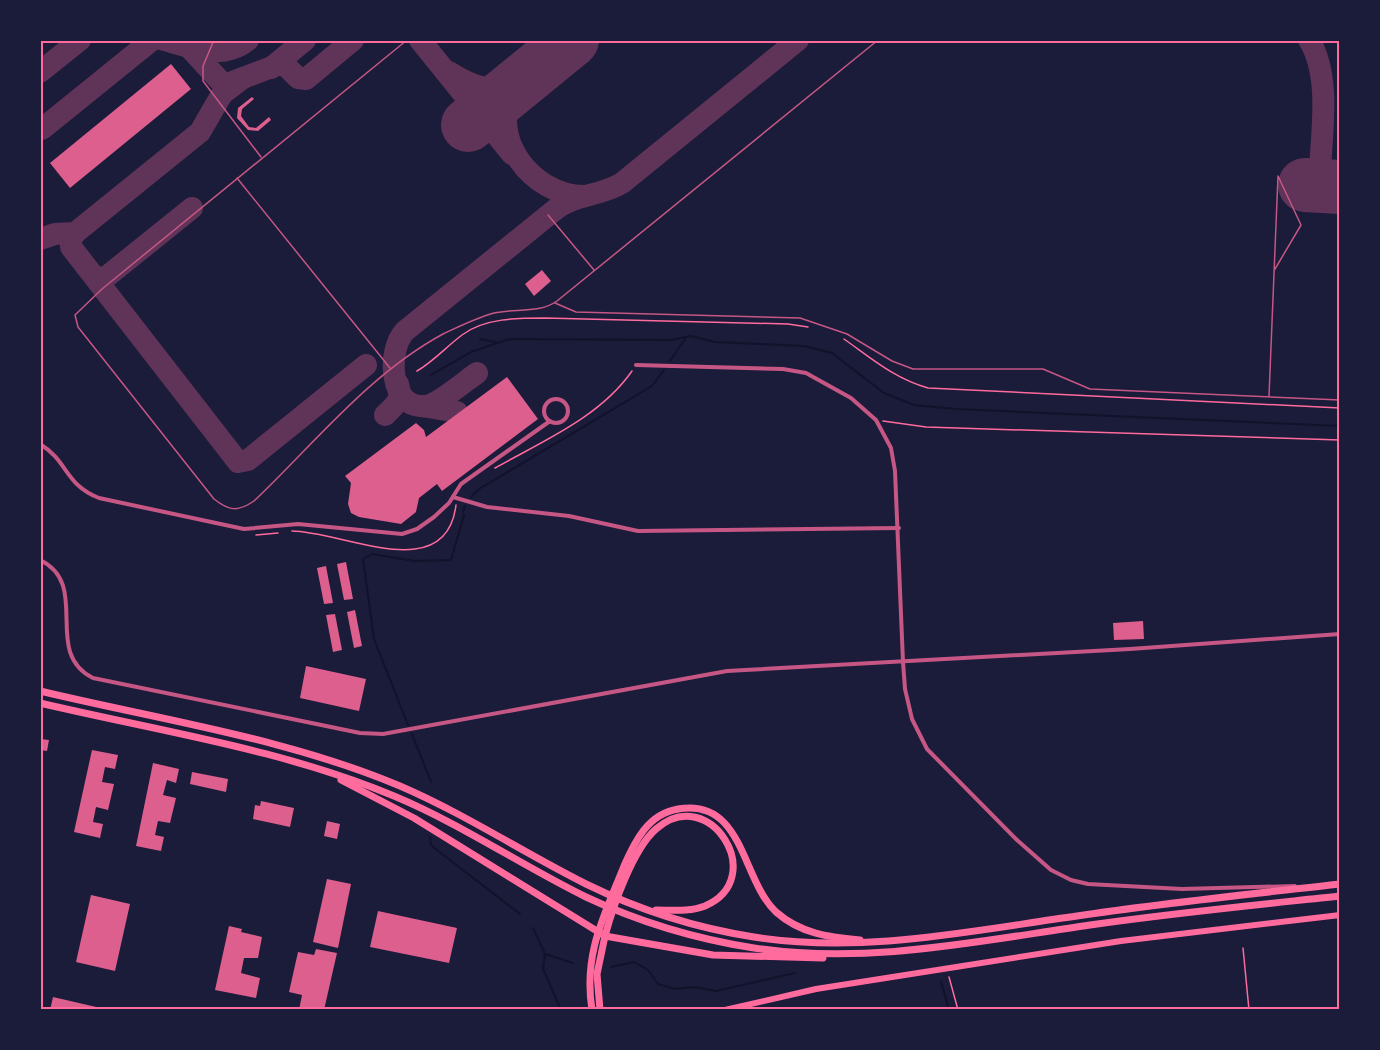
<svg xmlns="http://www.w3.org/2000/svg" width="1380" height="1050" font-family="Helvetica,sans-serif">
<rect width="100%" height="100%" fill="#1b1b3a"/>
<g fill="none" stroke-linecap="round" stroke-linejoin="round">
<!-- stream -->
<g stroke="#12122b" stroke-width="2">
<polyline points="480,339 495,342"/>
<polyline points="670,361 685,339"/>
<polyline points="431,375 471,352 509,339 671,340 691,336 715,342 804,346 832,353 884,393 914,405 955,409 1340,426"/>
<polyline points="471,497 479,489 652,386 664,370"/>
<polyline points="463,512 465,506"/>
<polyline points="408,725 374,639 363,559 372,554 415,561 451,560 464,515"/>
<polyline points="412,734 431,782"/>
<polyline points="430,837 431,845 437,850 520,914"/>
<polyline points="533,928 545,954 543,969 561,1010"/>
<polyline points="545,954 573,963"/>
<polyline points="611,967 634,962 648,970 658,984 675,989 694,987 716,991 795,973"/>
<polyline points="941,981 949,1010"/>
</g>
<!-- taxiway -->
<g stroke="#603358" stroke-width="22">
<path d="M 164,40 C 193,48 222,61 248,40"/>
<polyline points="420,40 512,154"/>
<path d="M 1309,40 C 1333,78 1320,143 1319,186"/>
<polyline points="189,47 221,82 227,84 280,64 287,67 298,78 306,79 353,40"/>
<polyline points="271,68 305,40"/>
<polyline points="40,72 80,40"/>
<path d="M 449,72 C 472,87 501,97 524,79"/>
<path d="M 532,73 C 527,78 520,82 516,89 C 485,135 532,196 584,196"/>
<polyline points="243,78 222,94 200,132 75,233 71,239 71,247 238,462 248,460 366,365"/>
<polyline points="42,129 152,40"/>
<polyline points="40,239 55,234 75,233"/>
<polyline points="95,277 105,278 192,208"/>
<path d="M 477,373 C 465,381 438,405 425,406 C 390,410 386,351 405,331 L 556,209 C 576,194 601,196 622,183 L 798,40"/>
<polyline points="422,406 457,412"/>
<path d="M 385,415 C 395,406 403,399 398,384"/>
</g>
<!-- runway -->
<g stroke="#603358" stroke-width="54">
<polyline points="468,125 572,40"/>
<polyline points="1305,185 1340,187"/>
</g>
</g>
<!-- building -->
<g fill="#dd5f8e">
<polygon points="171,64 191,89 70,188 50,163"/>
<polygon points="252,97 254,99 242,109 241,116 249,127 256,128 269,117 271,120 258,131 248,130 237,118 238,108"/>
<polygon points="542,270 551,281 534,296 525,284"/>
<polygon points="507,377 538,419 442,491 437,484 419,498 416,512 401,524 359,517 351,513 348,504 351,483 345,476 416,423 424,430 426,437"/>
<polygon points="346,562 353,599 344,600 337,564"/>
<polygon points="326,566 333,603 324,604 317,568"/>
<polygon points="355,610 362,646 354,648 347,612"/>
<polygon points="335,614 342,650 333,652 326,615"/>
<polygon points="1143,621 1144,639 1114,640 1113,623"/>
<polygon points="306,666 366,679 359,711 300,698"/>
<polygon points="40,739 49,740 47,751 40,750"/>
<polygon points="92,750 118,755 115,769 105,767 102,782 114,784 108,810 96,807 93,822 103,824 100,838 74,832"/>
<polygon points="153,763 179,769 176,783 167,780 163,795 176,798 170,823 158,821 155,835 164,837 161,851 136,846"/>
<polygon points="192,772 228,779 226,792 190,784"/>
<polygon points="261,801 294,808 290,827 253,819 255,805 260,806"/>
<polygon points="327,821 340,824 337,839 324,836"/>
<polygon points="327,879 351,884 338,948 313,942"/>
<polygon points="91,895 130,904 115,971 76,962"/>
<polygon points="378,911 457,928 449,963 370,947"/>
<polygon points="229,926 242,929 241,932 262,937 258,958 244,958 241,973 260,978 256,998 215,990"/>
<polygon points="316,949 337,953 324,1010 299,1010 302,995 289,992 298,952 314,955"/>
<polygon points="53,997 105,1009 104,1010 50,1010"/>
</g>
<g fill="none" stroke-linecap="round" stroke-linejoin="round">
<!-- path -->
<g stroke="#ff6b9d" stroke-width="1.5">
<path d="M 844,339 C 871,358 895,379 928,388 L 1340,408"/>
<path d="M 417,371 C 434,361 446,347 462,335 C 484,318 518,318 545,318 L 788,324 L 808,327"/>
<polyline points="883,421 926,427 1340,440"/>
<path d="M 495,468 C 543,441 600,417 632,371"/>
<path d="M 292,531 C 342,531 446,587 456,505"/>
<polyline points="256,535 278,533"/>
<polyline points="1243,948 1249,1010"/>
<polyline points="949,977 958,1010"/>
</g>
<!-- service -->
<g stroke="#c65784" stroke-width="1.5">
<polyline points="214,40 203,66 203,81 261,157"/>
<path d="M 407,40 L 102,289 L 75,315 L 78,327 L 214,499 C 229,511 238,512 254,501 C 314,444 369,374 443,334 C 460,326 476,318 494,313 C 515,308 539,314 557,301 L 878,40"/>
<polyline points="237,178 390,368"/>
<polyline points="548,215 594,270"/>
<polyline points="555,303 576,312 800,318 847,334 892,361 913,369 1043,369 1090,389 1340,400"/>
<polyline points="1269,396 1278,176 1301,225 1275,269"/>
</g>
<!-- minor -->
<g stroke="#c65784" stroke-width="4">
<polyline points="636,365 783,369 806,373 851,398 876,420 891,448 895,471 903,662 905,689 912,719 927,749 1017,840 1051,870 1071,880 1088,884 1182,889 1295,886"/>
<circle cx="556" cy="411" r="12"/>
<path d="M 40,444 C 68,461 65,485 99,498 L 244,529 L 298,524 L 402,534 L 417,529 L 434,517 L 449,503 L 461,484 L 550,421"/>
<polyline points="453,497 487,507 569,516 638,531 899,528"/>
<path d="M 40,560 C 92,585 41,652 93,678 L 360,733 L 383,734 L 727,671 L 1130,649 L 1340,634"/>
</g>
<!-- primary -->
<polyline stroke="#ff6b9d" stroke-width="6" points="725,1010 816,989 1121,941 1340,915"/>
<!-- motorway -->
<g stroke="#ff6b9d" stroke-width="7">
<path d="M 40,691 C 161,720 286,738 400,786 C 465,814 524,853 586,884 C 639,910 696,928 754,937 C 863,954 969,931 1077,916 C 1164,903 1252,894 1340,884"/>
<path d="M 40,703 C 158,731 282,749 394,796 C 461,824 521,865 586,897 C 639,922 696,939 754,948 C 867,965 978,941 1090,925 C 1173,913 1256,905 1340,896"/>
<path d="M 341,780 L 414,818 L 605,936 C 613,906 633,849 656,829 C 709,782 770,878 705,906 C 690,912 672,910 656,910"/>
<path d="M 592,1010 C 583,954 604,916 624,866 C 635,841 648,814 678,809 C 744,798 741,879 776,912 C 801,934 829,937 860,940"/>
<polyline points="600,1010 597,974 605,936 713,955 823,958"/>
</g>
</g>
<!-- border -->
<rect width="1380" height="1050" fill="none" stroke="#1b1b3a" stroke-width="84"/>
<rect x="42" y="42" width="1296" height="966" fill="none" stroke="#ff6b9d" stroke-width="2"/>
</svg>
